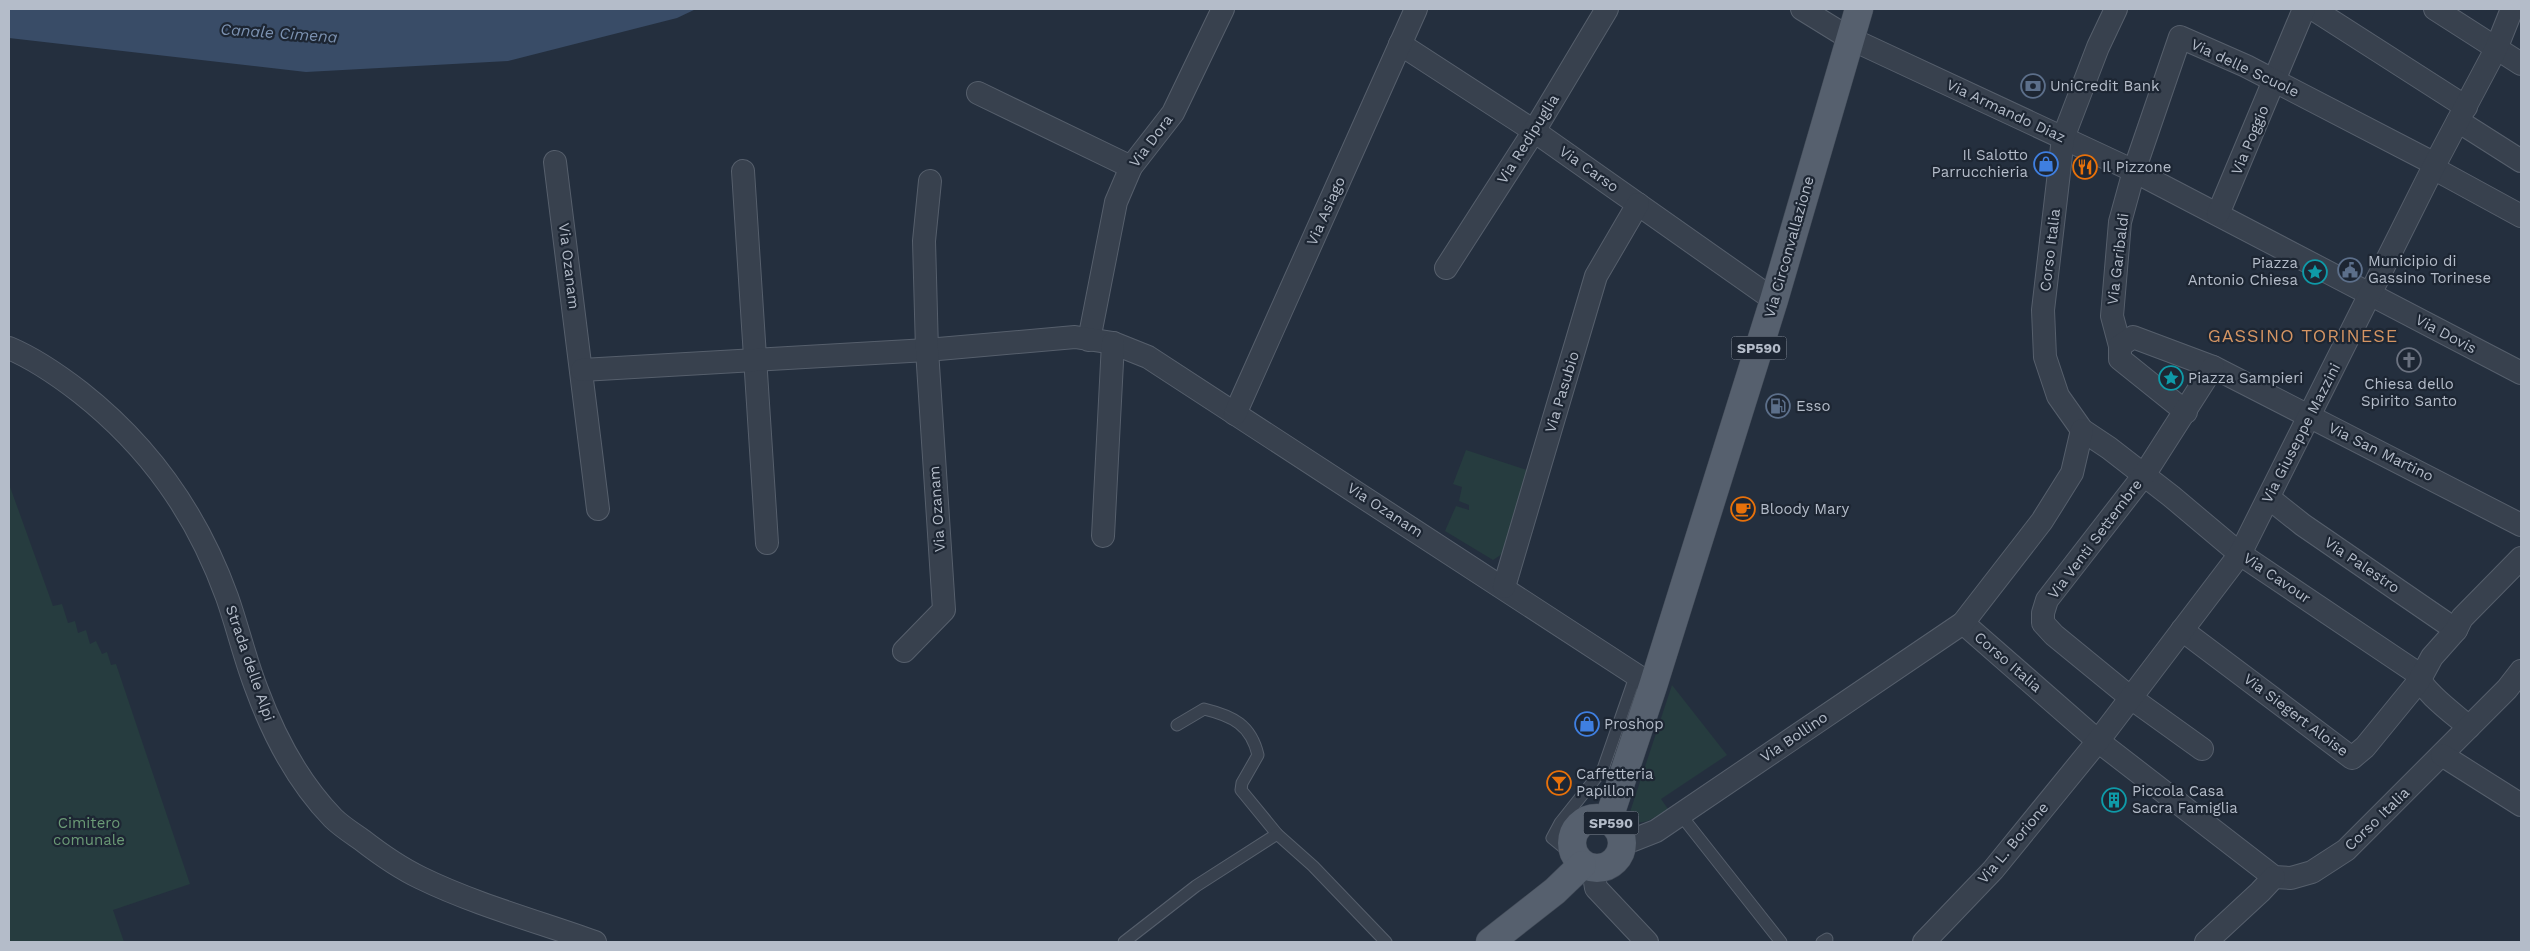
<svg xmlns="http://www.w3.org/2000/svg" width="2530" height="951" font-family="'Work Sans',sans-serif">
<rect width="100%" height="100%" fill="#242f3e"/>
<!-- green -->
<g fill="#263c3f">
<polygon points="1466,450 1530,471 1508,550 1493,560 1445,531 1456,506 1469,510 1469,505 1459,501 1462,487 1453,484"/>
<polygon points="9,484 53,606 62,604 68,623 75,621 78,633 86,630 90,644 96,641 102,654 107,652 111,665 116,664 190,884 113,910 124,942 10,942 9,938"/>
<path d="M 1672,685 L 1727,755 L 1661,799 L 1668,809 C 1655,817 1646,826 1631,821 L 1630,812 Z"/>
</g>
<!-- water -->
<polygon fill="#394c67" points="9,9 696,9 677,18 508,61 306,72 9,38"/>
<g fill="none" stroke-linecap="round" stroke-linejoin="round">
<!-- lane casing -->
<g stroke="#565f6c" stroke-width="13">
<g id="lane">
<path d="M 1177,725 L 1204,709 C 1233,716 1251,725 1258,755 L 1242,783 L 1241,790 L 1277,834"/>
<polyline points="1680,814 1781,942"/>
<polyline points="1574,856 1552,838 1560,823 1603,769 1636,674"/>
<polyline points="1124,942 1196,886 1277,834 1313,866 1386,942"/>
<polyline points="1822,942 1827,939"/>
</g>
</g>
<!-- street casing -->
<g stroke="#565f6c" stroke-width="24">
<g id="street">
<polyline points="1802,9 1849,38 2134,171 2521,373"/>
<path d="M 2116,9 L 2098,47 L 2063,138 L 2043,310 L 2045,357 L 2058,396 L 2082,430 L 2109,448 L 2171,496 L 2240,554 L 2414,671 C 2426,694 2449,710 2469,727"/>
<polyline points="2313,9 2466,107"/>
<polyline points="2435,9 2521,64"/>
<polyline points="1400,44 1534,131 1774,300"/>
<polyline points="978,93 1131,167"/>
<polyline points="2458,121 2521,161"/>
<polyline points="555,162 598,509"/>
<polyline points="2433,168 2521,216"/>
<polyline points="743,171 767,543"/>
<polyline points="2218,214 2304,9"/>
<polyline points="1446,268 1534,131 1607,9"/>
<polyline points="1089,340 1116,202 1131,167 1173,113 1223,9"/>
<polyline points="2120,346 2112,316 2120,222 2134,171 2180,37 2246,66 2435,164"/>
<path d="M 9,348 C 35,359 58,375 80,392 C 150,447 197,514 227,597 C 238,628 245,660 257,690 C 274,736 299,783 333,818 C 341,826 352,833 362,840 C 380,854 400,868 421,878 C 474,904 539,922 595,942"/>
<polyline points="582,370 927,350 1075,337 1113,343 1148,357 1653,686"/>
<polyline points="2186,412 2120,359 2120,346 2133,337 2213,367 2521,525"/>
<polyline points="1235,414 1416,9"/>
<polyline points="2269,498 2303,525 2456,630"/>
<polyline points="1103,536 1113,343"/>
<polyline points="1504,587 1596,276 1638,204"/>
<polyline points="1963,623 2098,741 2274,877 2291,878 2312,872 2346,850 2507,689 2521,671"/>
<polyline points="2182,630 2352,758 2365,747 2419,681 2432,657 2456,630 2462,618 2521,558"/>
<polyline points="904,651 944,610 927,350 924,241 930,181"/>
<polyline points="2202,749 2131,698 2054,635 2043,623 2043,613 2047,600 2144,475 2213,367"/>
<polyline points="2442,755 2521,805"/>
<polyline points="1623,844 1656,831 1963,623 2042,521 2072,473 2082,430"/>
<polyline points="1593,869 1596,888 1647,942"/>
<polyline points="1924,942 1993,870 2098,741 2240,554 2435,164 2496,49 2512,9"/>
<polyline points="2206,942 2260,892 2274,877"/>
</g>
</g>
<!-- primary casing -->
<g stroke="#414a57" stroke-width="29">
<g id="primary">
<circle cx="1597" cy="843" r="25"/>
<polyline points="1608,821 1653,686 1774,300 1859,9"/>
<polyline points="1490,942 1555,891 1582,865"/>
</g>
</g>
<!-- lane -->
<use href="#lane" stroke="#38414e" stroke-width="11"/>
<!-- street -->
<use href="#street" stroke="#38414e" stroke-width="22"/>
<!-- primary -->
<use href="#primary" stroke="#56606e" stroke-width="28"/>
</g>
<!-- icons -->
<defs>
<g id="bank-ring" transform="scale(1.25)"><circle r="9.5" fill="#1d2633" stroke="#5c6f8a" stroke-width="1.5"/><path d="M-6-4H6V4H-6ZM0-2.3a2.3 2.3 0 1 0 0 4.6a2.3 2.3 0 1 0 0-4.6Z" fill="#5c6f8a"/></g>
<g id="shop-ring" transform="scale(1.25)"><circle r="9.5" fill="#1d2633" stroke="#3f7fe0" stroke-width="1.5"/><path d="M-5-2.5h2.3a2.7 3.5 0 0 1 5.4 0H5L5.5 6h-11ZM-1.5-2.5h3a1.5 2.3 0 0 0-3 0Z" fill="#3f7fe0"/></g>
<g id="restaurant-ring" transform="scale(1.25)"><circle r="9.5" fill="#1d2633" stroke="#e8710a" stroke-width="1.5"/><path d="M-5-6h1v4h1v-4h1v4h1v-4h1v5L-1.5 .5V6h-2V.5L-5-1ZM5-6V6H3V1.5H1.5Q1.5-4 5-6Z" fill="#e8710a"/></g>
<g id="civic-ring" transform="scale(1.25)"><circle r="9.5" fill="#1d2633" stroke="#5c6f8a" stroke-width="1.5"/><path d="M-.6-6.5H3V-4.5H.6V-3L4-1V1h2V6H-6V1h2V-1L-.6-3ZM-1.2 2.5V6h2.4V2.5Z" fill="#5c6f8a"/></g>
<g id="sight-ring" transform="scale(1.25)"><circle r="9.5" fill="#1d2633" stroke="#0f9aa8" stroke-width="1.5"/><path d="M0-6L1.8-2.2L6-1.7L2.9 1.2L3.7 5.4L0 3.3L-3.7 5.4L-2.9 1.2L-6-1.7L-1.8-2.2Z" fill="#0f9aa8"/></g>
<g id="church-ring" transform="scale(1.25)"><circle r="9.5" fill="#1d2633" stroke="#6b7280" stroke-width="1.5"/><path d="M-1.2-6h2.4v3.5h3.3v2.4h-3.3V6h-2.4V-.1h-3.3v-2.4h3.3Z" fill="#6b7280"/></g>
<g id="fuel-ring" transform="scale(1.25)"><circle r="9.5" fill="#1d2633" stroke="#5c6f8a" stroke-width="1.5"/><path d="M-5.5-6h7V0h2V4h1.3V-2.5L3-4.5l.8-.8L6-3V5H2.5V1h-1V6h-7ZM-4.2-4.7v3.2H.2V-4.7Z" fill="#5c6f8a"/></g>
<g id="cafe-ring" transform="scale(1.25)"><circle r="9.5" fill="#1d2633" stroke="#e8710a" stroke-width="1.5"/><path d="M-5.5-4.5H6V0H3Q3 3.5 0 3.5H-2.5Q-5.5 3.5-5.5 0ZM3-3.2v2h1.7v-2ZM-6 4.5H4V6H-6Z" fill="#e8710a"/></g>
<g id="bar-ring" transform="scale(1.25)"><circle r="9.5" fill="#1d2633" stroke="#e8710a" stroke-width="1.5"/><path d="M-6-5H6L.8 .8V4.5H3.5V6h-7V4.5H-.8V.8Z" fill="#e8710a"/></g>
<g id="building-ring" transform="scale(1.25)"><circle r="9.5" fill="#1d2633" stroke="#0f9aa8" stroke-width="1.5"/><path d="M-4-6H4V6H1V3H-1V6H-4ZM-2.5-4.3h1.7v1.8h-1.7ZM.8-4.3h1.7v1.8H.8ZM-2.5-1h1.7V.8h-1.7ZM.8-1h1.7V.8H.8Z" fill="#0f9aa8"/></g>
</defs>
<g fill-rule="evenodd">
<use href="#bank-ring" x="2033" y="86"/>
<use href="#shop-ring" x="2046" y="164"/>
<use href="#restaurant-ring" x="2085" y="167"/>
<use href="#civic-ring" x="2350" y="270"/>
<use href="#sight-ring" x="2315" y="272"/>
<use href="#church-ring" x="2409" y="360"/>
<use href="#sight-ring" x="2171" y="378"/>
<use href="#fuel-ring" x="1778" y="406"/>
<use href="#cafe-ring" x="1743" y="509"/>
<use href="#shop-ring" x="1587" y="724"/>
<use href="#bar-ring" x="1559" y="783"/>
<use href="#building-ring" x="2114" y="800"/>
</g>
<g text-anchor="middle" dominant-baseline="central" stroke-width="4.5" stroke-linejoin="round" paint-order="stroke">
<!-- shield labels -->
<g fill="#1d2633" stroke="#878f9c" stroke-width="1">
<rect x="1731.5" y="336.5" width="55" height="23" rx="4"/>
<rect x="1583.5" y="811.5" width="55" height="23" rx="4"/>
</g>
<g font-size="14" font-weight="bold" fill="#b4bcc9">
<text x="1759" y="348">SP590</text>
<text x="1611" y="823">SP590</text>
</g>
<!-- street labels -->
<g font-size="15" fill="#b4bcc9" stroke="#1d2633">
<text transform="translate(2245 68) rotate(25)">Via delle Scuole</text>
<text transform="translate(2006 111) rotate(25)">Via Armando Diaz</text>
<text transform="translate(1528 139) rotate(-58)">Via Redipuglia</text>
<text transform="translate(2250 140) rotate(-67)">Via Poggio</text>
<text transform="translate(1151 141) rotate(-53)">Via Dora</text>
<text transform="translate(1589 169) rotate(35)">Via Carso</text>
<text transform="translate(1326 211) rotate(-66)">Via Asiago</text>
<text transform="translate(1789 247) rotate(-74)">Via Circonvallazione</text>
<text transform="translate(2050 250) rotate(-83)">Corso Italia</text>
<text transform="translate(2118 259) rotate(-83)">Via Garibaldi</text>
<text transform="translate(569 266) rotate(83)">Via Ozanam</text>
<text transform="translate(2446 334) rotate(28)">Via Dovis</text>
<text transform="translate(1562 392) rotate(-73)">Via Pasubio</text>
<text transform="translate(2301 433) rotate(-63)">Via Giuseppe Mazzini</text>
<text transform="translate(2381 452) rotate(26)">Via San Martino</text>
<text transform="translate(937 509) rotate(-94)">Via Ozanam</text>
<text transform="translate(1385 510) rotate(33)">Via Ozanam</text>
<text transform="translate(2095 539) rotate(-53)">Via Venti Settembre</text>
<text transform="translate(2362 565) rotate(34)">Via Palestro</text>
<text transform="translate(2277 578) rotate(34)">Via Cavour</text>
<text transform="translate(2008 662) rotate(41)">Corso Italia</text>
<text transform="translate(250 663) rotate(71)">Strada delle Alpi</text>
<text transform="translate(2296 715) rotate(37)">Via Siegert Aloise</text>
<text transform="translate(1794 737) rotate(-34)">Via Bollino</text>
<text transform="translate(2377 819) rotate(-44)">Corso Italia</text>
<text transform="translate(2013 843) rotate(-50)">Via L. Borione</text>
</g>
<!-- poi labels -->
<g font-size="15" fill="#b4bcc9" stroke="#1d2633" text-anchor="start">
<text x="2050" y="86">UniCredit Bank</text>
<text x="2028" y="155" text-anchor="end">Il Salotto<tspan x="2028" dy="17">Parrucchieria</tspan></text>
<text x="2102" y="167">Il Pizzone</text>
<text x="2368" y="261">Municipio di<tspan x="2368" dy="17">Gassino Torinese</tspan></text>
<text x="2298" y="263" text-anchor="end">Piazza<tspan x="2298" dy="17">Antonio Chiesa</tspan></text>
<text x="2188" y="378">Piazza Sampieri</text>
<text x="2409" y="384" text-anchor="middle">Chiesa dello<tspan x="2409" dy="17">Spirito Santo</tspan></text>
<text x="1796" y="406">Esso</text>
<text x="1760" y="509">Bloody Mary</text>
<text x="1604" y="724">Proshop</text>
<text x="1576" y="774">Caffetteria<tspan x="1576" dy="17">Papillon</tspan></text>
<text x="2132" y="791">Piccola Casa<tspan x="2132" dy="17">Sacra Famiglia</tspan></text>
</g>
<!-- park labels -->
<g font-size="15" fill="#6b9a76" stroke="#1d2633">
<text x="89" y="823">Cimitero<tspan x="89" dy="17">comunale</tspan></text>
</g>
<!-- water labels -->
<g font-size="16" font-style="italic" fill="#7c92b1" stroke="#1d2633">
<text transform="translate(279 33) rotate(4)">Canale Cimena</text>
</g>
<!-- quarter labels -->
<g font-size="18" letter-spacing="1" fill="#d59563" stroke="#1d2633">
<text x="2303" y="335">GASSINO TORINESE</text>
</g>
</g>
<!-- border -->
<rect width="2530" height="951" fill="none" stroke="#b4bcc9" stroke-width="20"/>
</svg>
